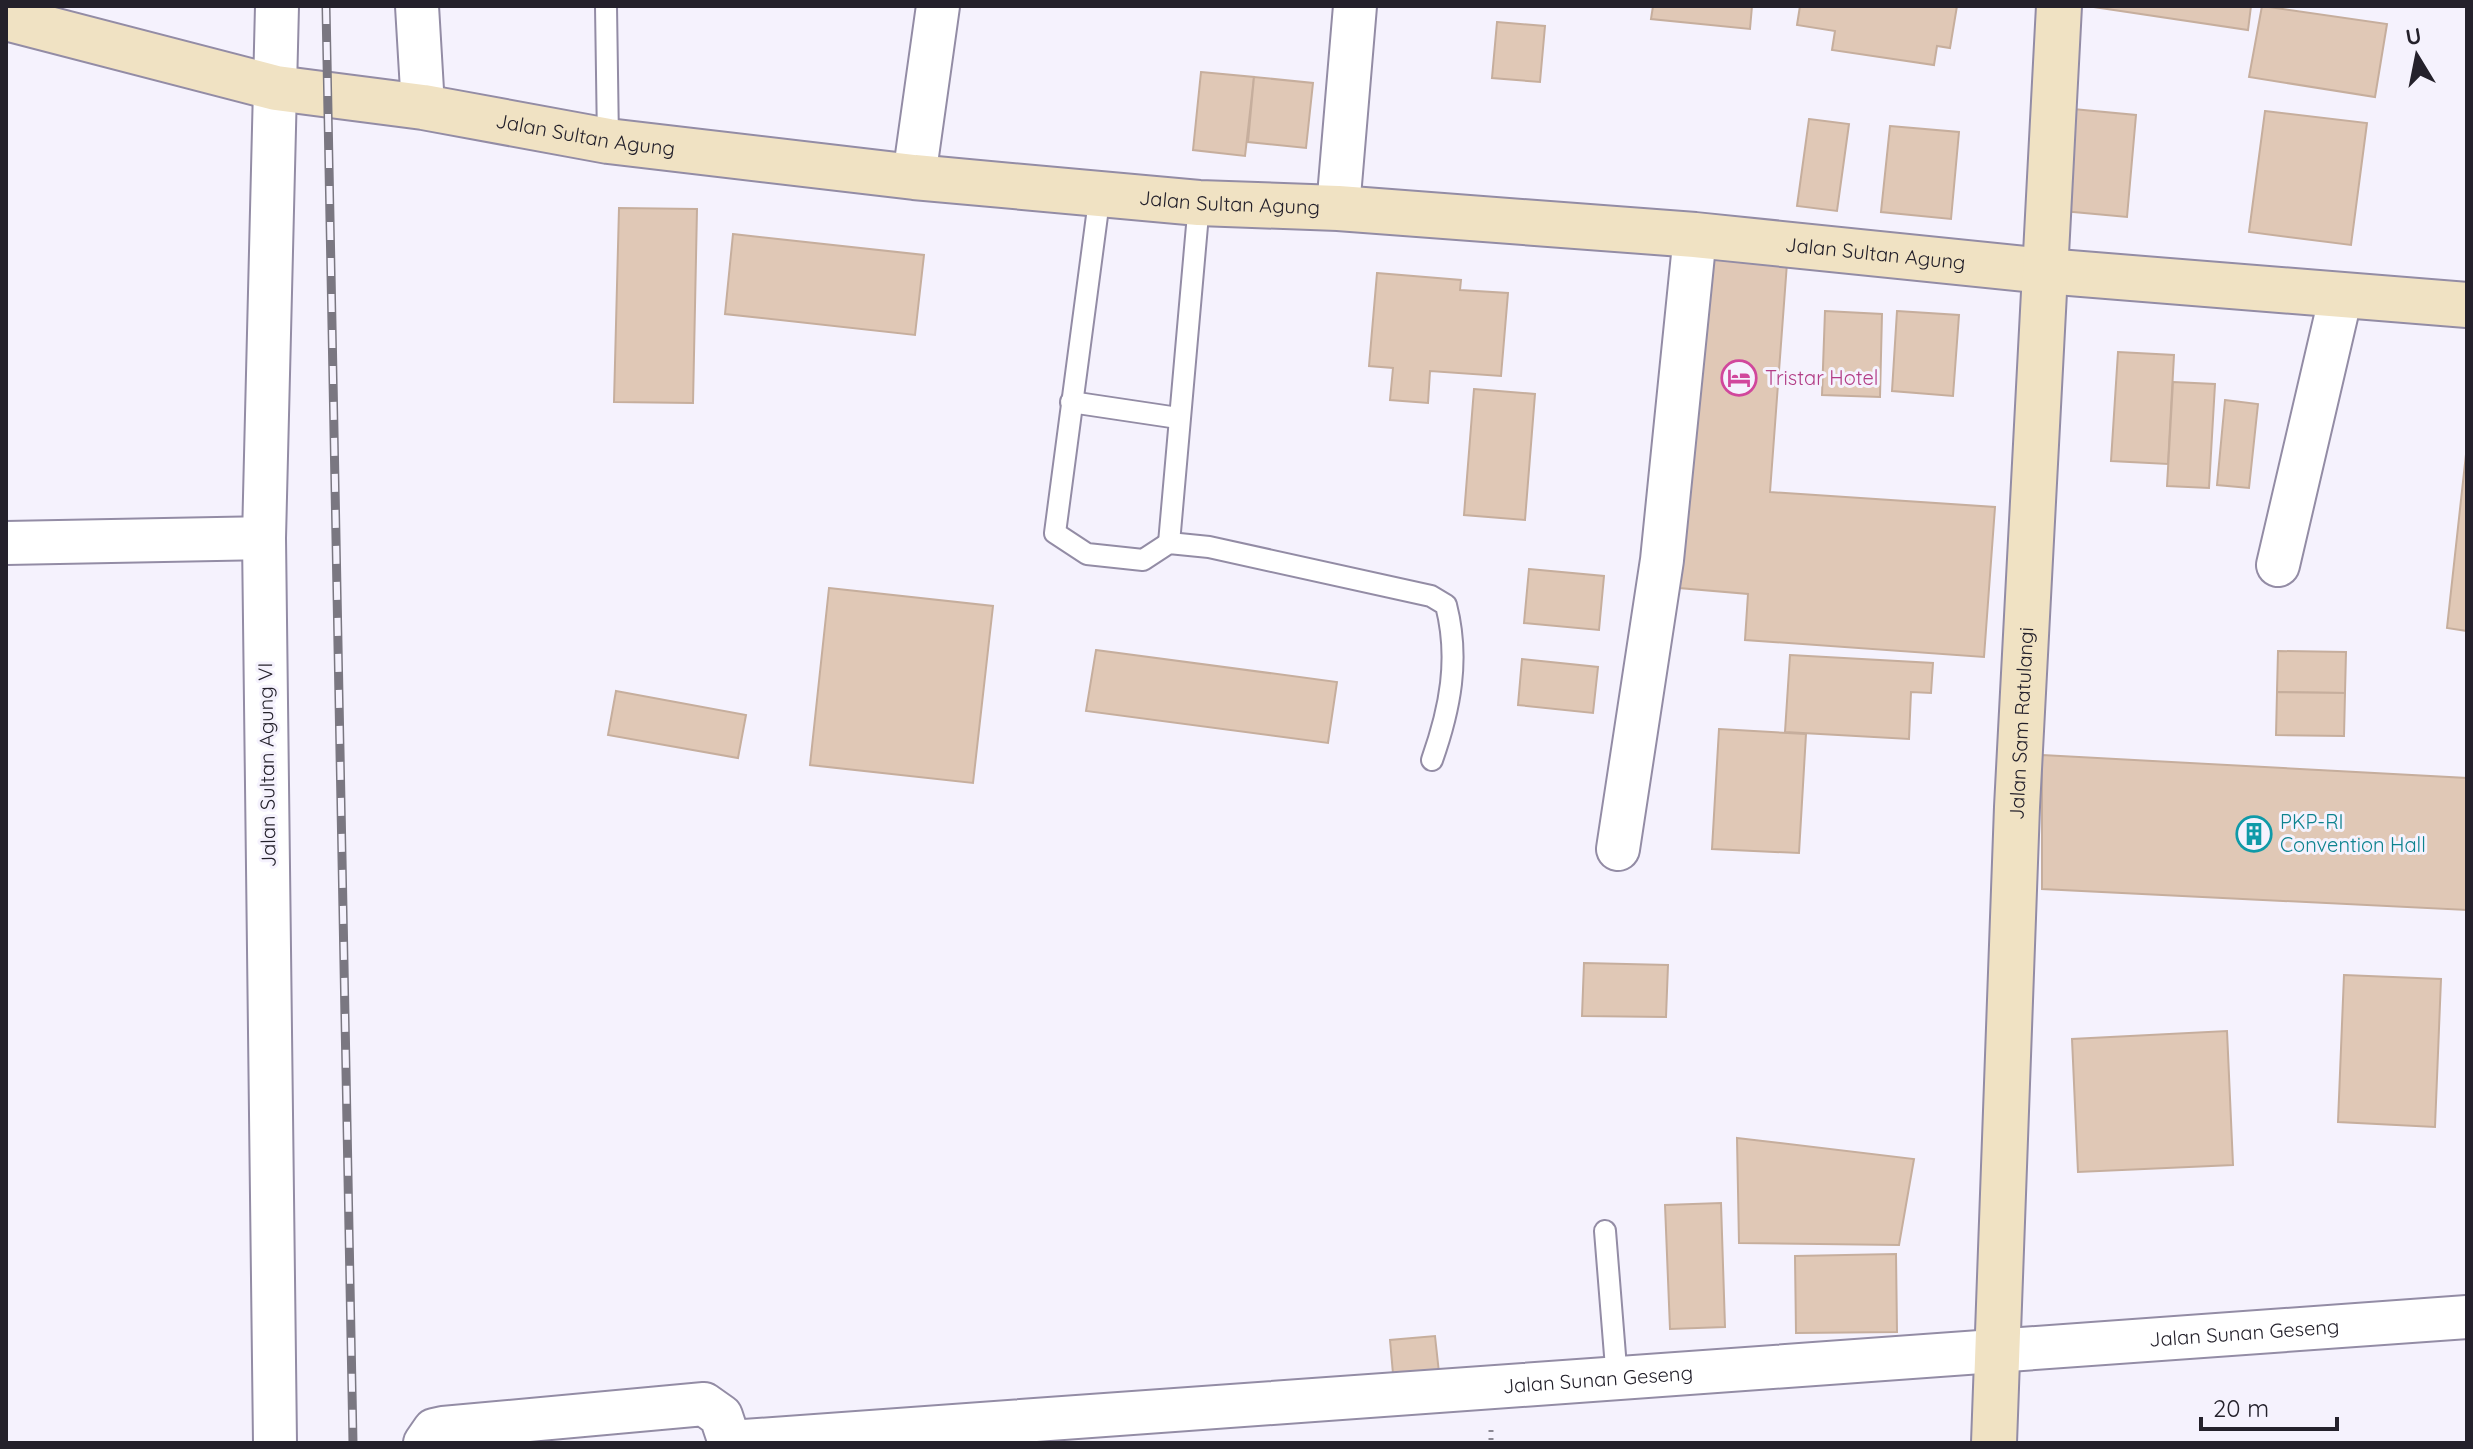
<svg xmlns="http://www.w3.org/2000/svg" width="2473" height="1449" viewBox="0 0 2473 1449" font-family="Quicksand,sans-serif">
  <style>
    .building { fill: #e0c8b6; stroke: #c6ae9d; stroke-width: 2 }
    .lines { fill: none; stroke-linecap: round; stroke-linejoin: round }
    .lane-casing { stroke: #938ca5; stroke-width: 24 }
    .street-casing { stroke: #938ca5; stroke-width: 46 }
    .secondary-casing { stroke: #938ca5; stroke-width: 48 }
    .path { stroke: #8c8994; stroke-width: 5; stroke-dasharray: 2 6; stroke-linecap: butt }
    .lane { stroke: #fff; stroke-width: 20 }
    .street { stroke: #fff; stroke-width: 42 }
    .secondary { stroke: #f0e2c3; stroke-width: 44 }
    .rail-casing { stroke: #7a7781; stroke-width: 9 }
    .rail { stroke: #f5f2fd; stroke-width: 6; stroke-dasharray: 18; stroke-linecap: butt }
    .labels { text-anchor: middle; stroke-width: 6; stroke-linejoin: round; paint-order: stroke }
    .street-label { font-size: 20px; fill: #24212b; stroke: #f5f2fd }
    .hotel-label { font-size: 20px; fill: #b23c85; stroke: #f5f2fd; text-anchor: start }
    .culture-label { font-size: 20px; fill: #0d838f; stroke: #f5f2fd; text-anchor: start }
  </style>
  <rect width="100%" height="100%" fill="#f5f2fd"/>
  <g class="building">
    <path d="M 1653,6 L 1752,6 L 1750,29 L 1651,19 Z"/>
    <path d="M 1800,6 L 1957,6 L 1950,48 L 1937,46 L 1934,65 L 1832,50 L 1835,31 L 1797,25 Z"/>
    <path d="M 2087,6 L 2251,6 L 2248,30 Z"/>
    <path d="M 2262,6 L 2387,24 L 2375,97 L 2249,77 Z"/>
    <path d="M 1497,22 L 1545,26 L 1540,82 L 1492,78 Z"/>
    <path d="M 1201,72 L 1254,77 L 1245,156 L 1193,150 Z"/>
    <path d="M 1254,77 L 1313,83 L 1306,148 L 1248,142 Z"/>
    <path d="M 2073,109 L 2136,115 L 2127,217 L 2063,211 Z"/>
    <path d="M 2265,111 L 2367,123 L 2351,245 L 2249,232 Z"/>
    <path d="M 1809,119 L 1849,124 L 1837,211 L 1797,206 Z"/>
    <path d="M 1890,126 L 1959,132 L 1951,219 L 1881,212 Z"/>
    <path d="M 619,208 L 697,209 L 693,403 L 614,402 Z"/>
    <path d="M 733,234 L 924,255 L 915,335 L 725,314 Z"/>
    <path d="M 1711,258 L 1787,263 L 1770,492 L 1995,507 L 1984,657 L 1745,640 L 1748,594 L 1679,588 Z"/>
    <path d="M 1377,273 L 1461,280 L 1460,290 L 1508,293 L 1501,376 L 1430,371 L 1428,403 L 1390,400 L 1393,368 L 1369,366 Z"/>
    <path d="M 1825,311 L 1882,314 L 1880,397 L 1822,395 Z"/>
    <path d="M 1897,311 L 1959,315 L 1953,396 L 1892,391 Z"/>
    <path d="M 2118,352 L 2174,355 L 2168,464 L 2111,461 Z"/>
    <path d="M 2173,382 L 2215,384 L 2209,488 L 2167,486 Z"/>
    <path d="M 1474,389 L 1535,394 L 1525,520 L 1464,515 Z"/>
    <path d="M 2225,400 L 2258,404 L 2249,488 L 2217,485 Z"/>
    <path d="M 2467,445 L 2467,631 L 2447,628 Z"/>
    <path d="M 1529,569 L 1604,576 L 1599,630 L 1524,623 Z"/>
    <path d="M 829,588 L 993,606 L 973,783 L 810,765 Z"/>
    <path d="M 1096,650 L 1337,682 L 1328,743 L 1086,711 Z"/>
    <path d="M 2278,651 L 2346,652 L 2345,693 L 2277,692 Z"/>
    <path d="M 1790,655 L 1933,663 L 1931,693 L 1911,692 L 1909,739 L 1785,732 Z"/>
    <path d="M 1522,659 L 1598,667 L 1593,713 L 1518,705 Z"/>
    <path d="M 616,691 L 746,715 L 738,758 L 608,735 Z"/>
    <path d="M 2277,692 L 2345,693 L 2344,736 L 2276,735 Z"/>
    <path d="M 1719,729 L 1806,734 L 1799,853 L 1712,849 Z"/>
    <path d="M 2042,755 L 2467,778 L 2467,910 L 2042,889 Z"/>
    <path d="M 1584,963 L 1668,965 L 1666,1017 L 1582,1016 Z"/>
    <path d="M 2344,975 L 2441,979 L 2435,1127 L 2338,1122 Z"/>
    <path d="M 2227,1031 L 2233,1165 L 2078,1172 L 2072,1039 Z"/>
    <path d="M 1737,1138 L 1914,1159 L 1899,1245 L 1739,1243 Z"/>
    <path d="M 1721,1203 L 1725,1327 L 1670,1329 L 1665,1205 Z"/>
    <path d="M 1896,1254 L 1897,1332 L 1796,1333 L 1795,1256 Z"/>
    <path d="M 1435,1336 L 1440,1382 L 1394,1385 L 1390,1340 Z"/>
  </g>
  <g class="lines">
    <defs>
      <g id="lane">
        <path d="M 606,6 L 608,141"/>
        <path d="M 1100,193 L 1055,533 L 1087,554 L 1143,560 L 1169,543 L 1209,547 L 1431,596 L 1446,605 C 1460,659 1450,709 1432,760"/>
        <path d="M 1071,402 L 1178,418"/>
        <path d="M 1169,543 L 1199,203"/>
        <path d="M 1605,1231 L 1617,1380"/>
      </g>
      <g id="street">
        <path d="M 417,6 L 423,107"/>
        <path d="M 914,177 L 938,6"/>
        <path d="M 1338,208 L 1355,6"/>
        <path d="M 6,543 L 264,538"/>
        <path d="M 2278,565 L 2341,295"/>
        <path d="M 1618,849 L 1662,560 L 1695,235"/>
        <path id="s1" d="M 730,1442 L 2467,1317"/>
        <path d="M 275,1443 L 264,538 L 277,6"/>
        <path d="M 425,1443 L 434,1430 L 443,1428 L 704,1404 L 721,1416 L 730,1443"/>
      </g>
      <g id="secondary">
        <path id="s2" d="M 6,18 L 276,88 L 423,107 L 608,141 L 914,177 L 1199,203 L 1338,208 L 1695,235 L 2045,271 L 2467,305"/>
        <path id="s3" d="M 1994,1443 L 2017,807 L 2059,6"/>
      </g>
    </defs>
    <use href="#lane" class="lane-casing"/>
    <use href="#street" class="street-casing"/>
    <use href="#secondary" class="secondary-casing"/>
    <path class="path" d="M 1491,1430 L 1491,1443"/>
    <use href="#lane" class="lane"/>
    <use href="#street" class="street"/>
    <use href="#secondary" class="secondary"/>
    <defs>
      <path id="rail" d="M 326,6 L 353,1443"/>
    </defs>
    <use href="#rail" class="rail-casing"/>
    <use href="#rail" class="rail"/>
  </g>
  <defs>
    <symbol id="hotel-ring" viewBox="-11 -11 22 22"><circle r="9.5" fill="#f5f2fd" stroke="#d1479c" stroke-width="1.5"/><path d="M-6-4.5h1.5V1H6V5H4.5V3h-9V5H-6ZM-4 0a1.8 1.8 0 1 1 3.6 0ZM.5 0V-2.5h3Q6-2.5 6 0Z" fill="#d1479c"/></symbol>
    <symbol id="building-ring" viewBox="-11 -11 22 22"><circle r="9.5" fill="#f5f2fd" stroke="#0f9aa8" stroke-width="1.5"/><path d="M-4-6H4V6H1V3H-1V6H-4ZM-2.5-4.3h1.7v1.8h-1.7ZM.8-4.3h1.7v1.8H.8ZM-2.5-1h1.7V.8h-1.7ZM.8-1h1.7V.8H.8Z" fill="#0f9aa8"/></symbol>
  </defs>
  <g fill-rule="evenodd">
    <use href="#hotel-ring" x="1719" y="358" width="40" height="40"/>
    <use href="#building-ring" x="2234" y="814" width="40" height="40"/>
  </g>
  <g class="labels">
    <g class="street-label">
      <text dy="7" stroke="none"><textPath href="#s2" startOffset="592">Jalan Sultan Agung</textPath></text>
      <text dy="7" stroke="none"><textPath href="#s2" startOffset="1240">Jalan Sultan Agung</textPath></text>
      <text dy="7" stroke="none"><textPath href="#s2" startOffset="1888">Jalan Sultan Agung</textPath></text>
      <text dy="7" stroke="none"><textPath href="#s3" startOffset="720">Jalan Sam Ratulangi</textPath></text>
      <text transform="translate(267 765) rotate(-91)" y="7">Jalan Sultan Agung VI</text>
      <text dy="7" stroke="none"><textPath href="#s1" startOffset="1518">Jalan Sunan Geseng</textPath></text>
      <text dy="7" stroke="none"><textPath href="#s1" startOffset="870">Jalan Sunan Geseng</textPath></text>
    </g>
    <g class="hotel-label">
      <text x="1765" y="385">Tristar Hotel</text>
    </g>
    <g class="culture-label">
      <text x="2280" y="829">PKP-RI<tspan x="2280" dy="23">Convention Hall</tspan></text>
    </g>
  </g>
  <rect width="2473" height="1449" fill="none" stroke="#24212b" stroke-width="16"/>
  <g transform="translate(2417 56) rotate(350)" stroke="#f5f2fd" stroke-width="6" paint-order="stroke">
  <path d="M0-6L14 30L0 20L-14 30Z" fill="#24212b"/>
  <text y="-12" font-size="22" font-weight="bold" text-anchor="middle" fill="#24212b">U</text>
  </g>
  <path d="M2201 1417v12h136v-12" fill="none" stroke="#24212b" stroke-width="4"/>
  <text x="2213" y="1417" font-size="24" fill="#24212b" stroke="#f5f2fd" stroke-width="6" paint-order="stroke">20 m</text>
</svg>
